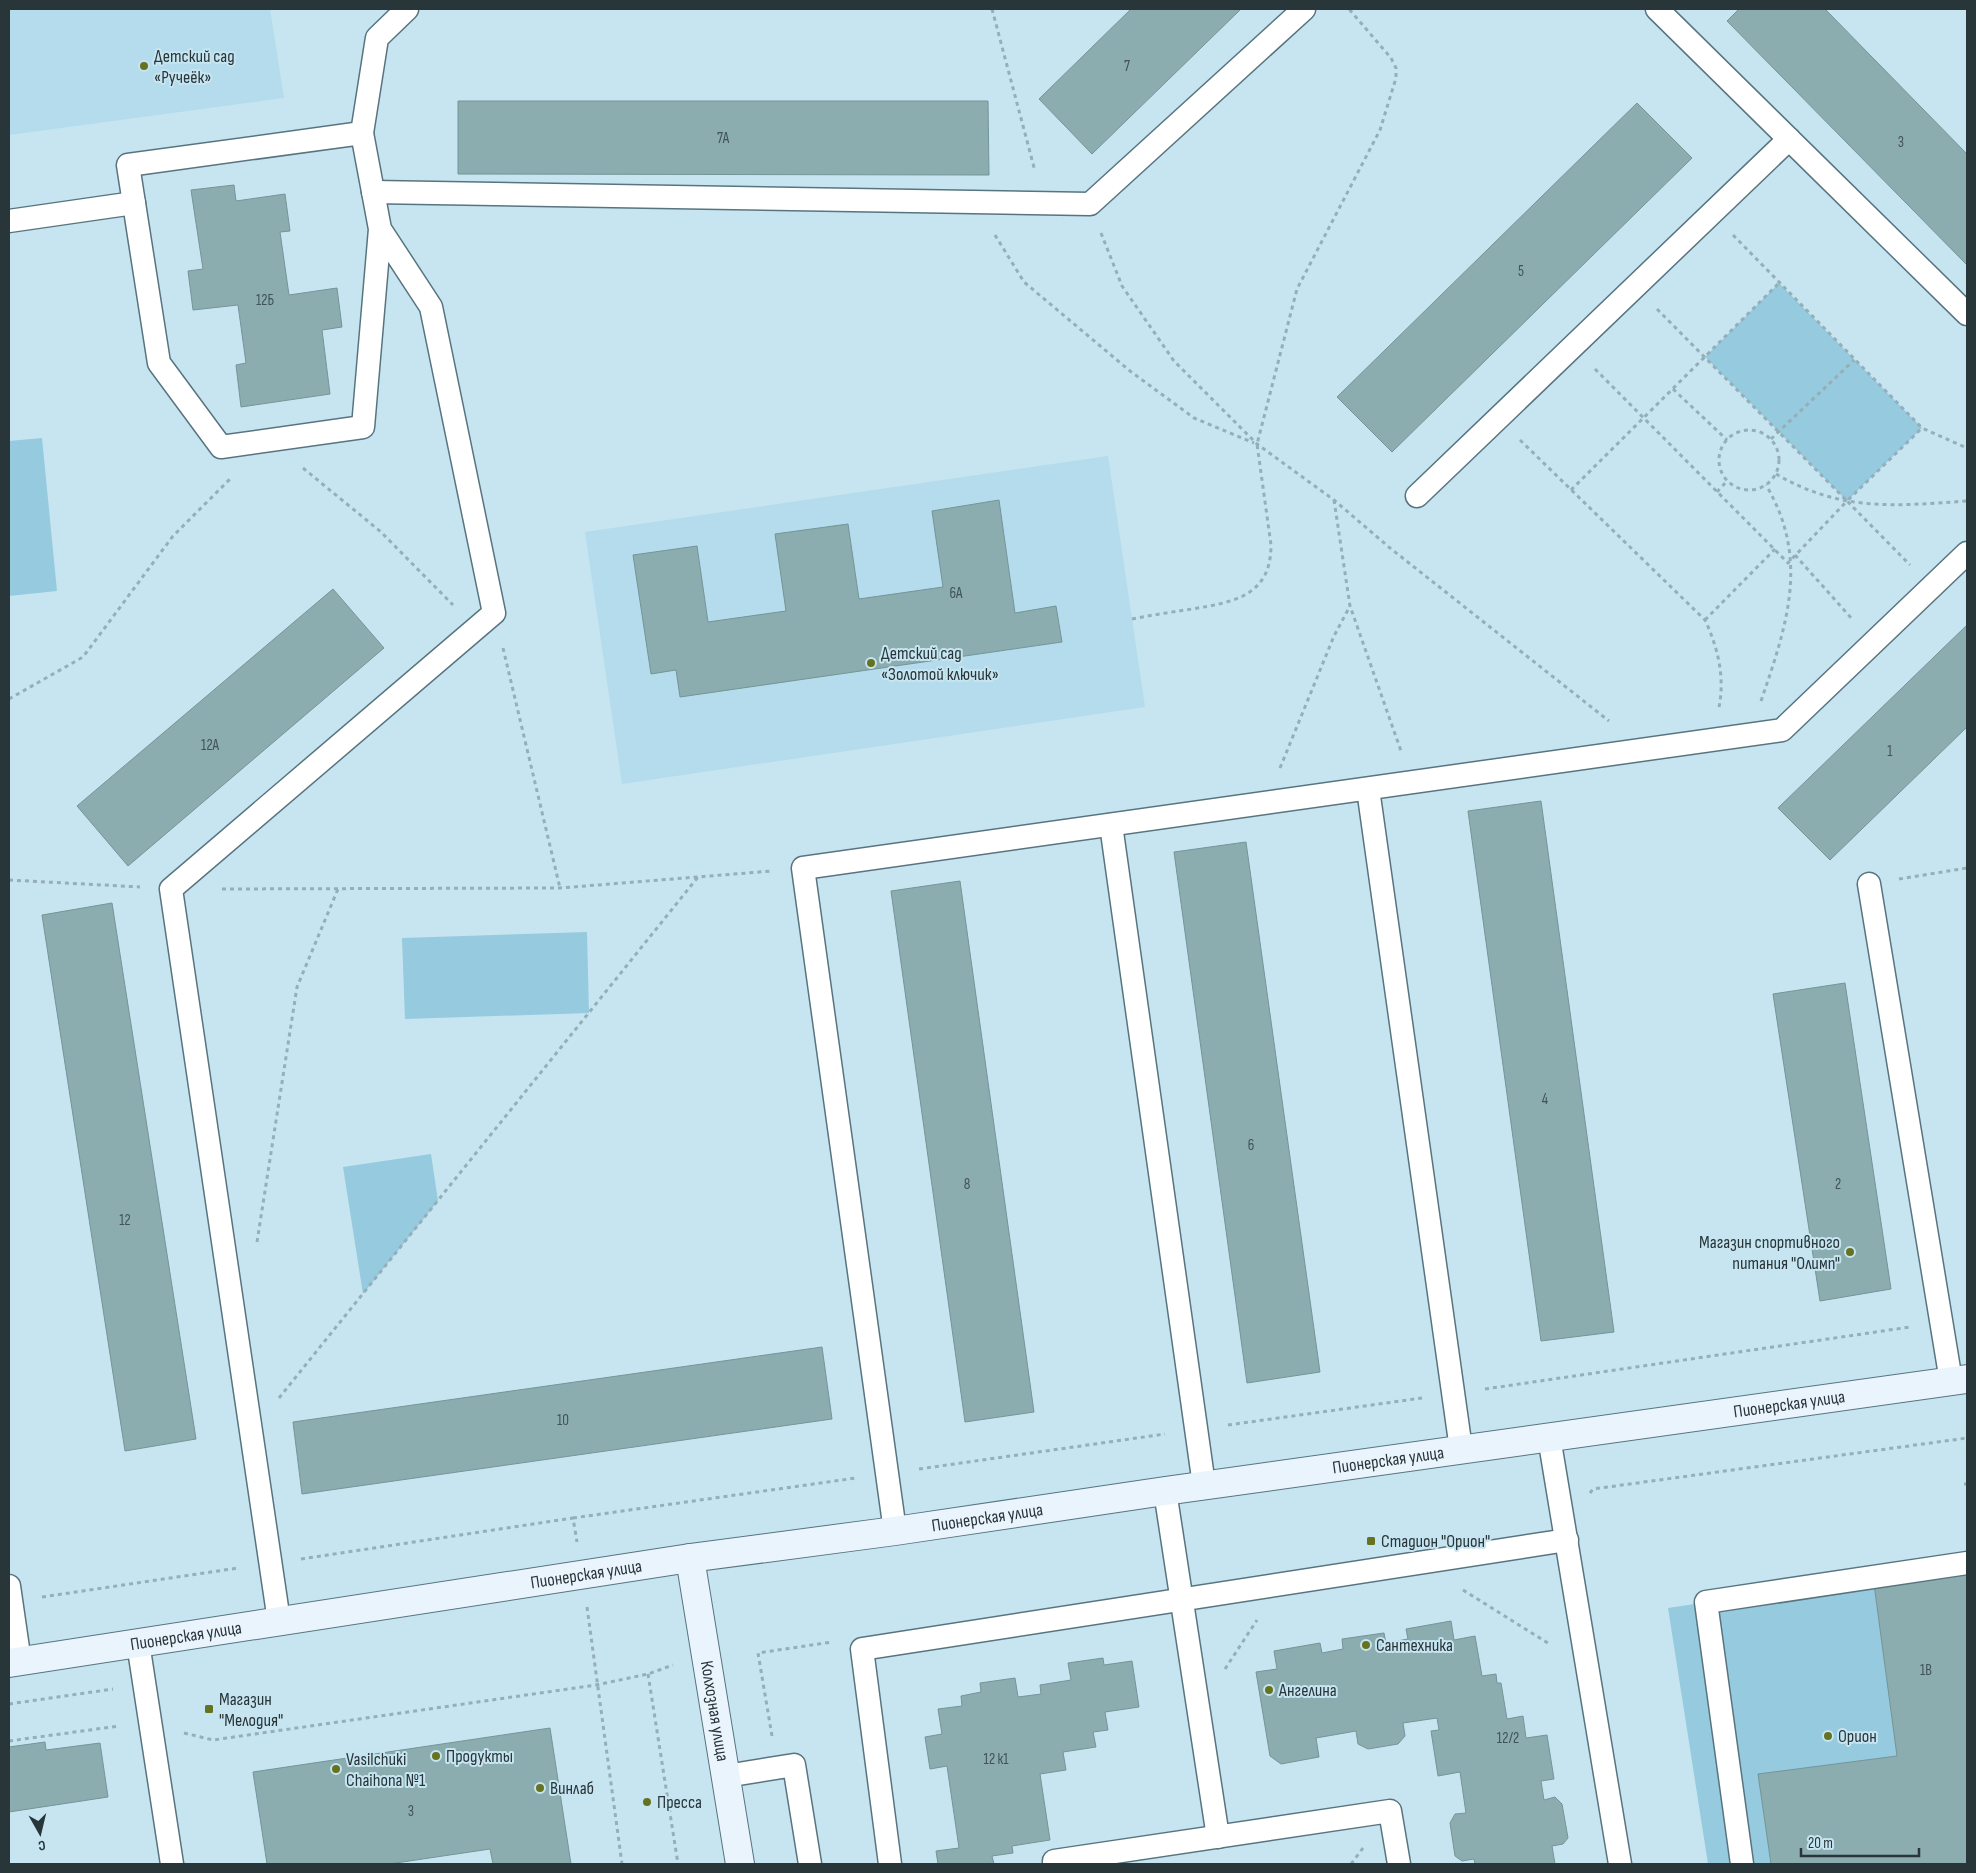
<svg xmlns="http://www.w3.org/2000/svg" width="1976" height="1873" viewBox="0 0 1976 1873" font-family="'Sofia Sans Condensed',sans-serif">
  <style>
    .built { fill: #b4dcec }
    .green { fill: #96cade }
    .building { fill: #8badb0; stroke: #749598 }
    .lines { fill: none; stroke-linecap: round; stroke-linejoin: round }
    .lane-casing { stroke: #58747f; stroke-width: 25 }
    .secondary-casing { stroke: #58747f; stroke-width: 30 }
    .path { stroke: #95aeb8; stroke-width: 3; stroke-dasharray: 4 4; stroke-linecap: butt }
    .lane { stroke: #fff; stroke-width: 22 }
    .secondary { stroke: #eaf4fd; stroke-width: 28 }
    .poi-dot { fill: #657320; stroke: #c6e5f1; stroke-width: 2 }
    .labels { text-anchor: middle; stroke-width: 4; stroke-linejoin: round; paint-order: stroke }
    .number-label { font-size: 15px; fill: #415357 }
    .poi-label { font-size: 18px; fill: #283539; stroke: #c6e5f1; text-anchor: start }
    .street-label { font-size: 18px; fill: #283539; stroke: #c6e5f1 }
  </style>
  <rect width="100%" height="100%" fill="#c6e5f1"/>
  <g class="built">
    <path d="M 9,9 L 270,9 L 284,98 L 9,135 Z"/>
    <path d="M 1108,456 L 1145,707 L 622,784 L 585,532 Z"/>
  </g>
  <g class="green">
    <path d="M 1779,283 L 1922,428 L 1847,501 L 1705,357 Z"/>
    <path d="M 42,438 L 57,591 L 9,596 L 9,441 Z"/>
    <path d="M 587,932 L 589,1013 L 405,1019 L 402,938 Z"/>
    <path d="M 431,1154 L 438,1201 L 363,1294 L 343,1167 Z"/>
    <path d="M 1967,1563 L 1967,1864 L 1708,1864 L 1668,1608 Z"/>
  </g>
  <g class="building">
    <path d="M 1131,9 L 1241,9 L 1092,154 L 1039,99 Z"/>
    <path d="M 1739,9 L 1825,9 L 1967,154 L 1967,265 L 1727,21 Z"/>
    <path d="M 458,101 L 988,101 L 989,175 L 458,174 Z"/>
    <path d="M 1637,103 L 1692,158 L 1392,452 L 1337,397 Z"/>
    <path d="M 234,185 L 236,201 L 285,194 L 290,231 L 280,232 L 289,295 L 337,288 L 342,327 L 322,330 L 330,394 L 241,407 L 236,365 L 246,363 L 238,305 L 193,310 L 188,271 L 203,269 L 191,190 Z"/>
    <path d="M 999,500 L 1015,613 L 1056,606 L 1062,642 L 680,697 L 676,670 L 651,674 L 633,555 L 697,546 L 708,622 L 786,611 L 775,534 L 848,524 L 859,599 L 943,587 L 932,511 Z"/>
    <path d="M 333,589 L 384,648 L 128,866 L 77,806 Z"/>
    <path d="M 1967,625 L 1967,727 L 1830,860 L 1778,808 Z"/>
    <path d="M 1541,801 L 1614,1332 L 1541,1341 L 1468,811 Z"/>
    <path d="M 1246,842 L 1320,1372 L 1247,1383 L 1174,852 Z"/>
    <path d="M 960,881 L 1034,1412 L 965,1422 L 891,891 Z"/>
    <path d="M 112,903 L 196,1439 L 125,1451 L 42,915 Z"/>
    <path d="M 1845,983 L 1891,1289 L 1820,1301 L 1773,994 Z"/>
    <path d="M 822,1347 L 832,1419 L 302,1494 L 293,1422 Z"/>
    <path d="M 1967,1571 L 1967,1864 L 1771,1864 L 1758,1774 L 1897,1756 L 1874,1584 Z"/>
    <path d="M 1451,1621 L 1454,1640 L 1475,1636 L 1482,1676 L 1496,1674 L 1497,1683 L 1501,1683 L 1507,1719 L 1523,1716 L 1526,1738 L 1547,1735 L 1554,1779 L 1541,1781 L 1544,1800 L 1555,1797 L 1562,1804 L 1568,1838 L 1563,1844 L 1552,1846 L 1555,1864 L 1475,1864 L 1474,1859 L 1462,1861 L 1455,1856 L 1450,1823 L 1455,1814 L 1466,1813 L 1460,1772 L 1438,1776 L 1431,1731 L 1439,1730 L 1437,1718 L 1403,1723 L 1405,1736 L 1398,1744 L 1368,1749 L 1358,1744 L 1356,1731 L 1316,1738 L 1319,1757 L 1281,1764 L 1270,1756 L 1256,1672 L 1277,1669 L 1274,1651 L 1320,1643 L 1322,1653 L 1343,1649 L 1342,1639 L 1384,1633 L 1386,1643 L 1408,1639 L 1406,1629 Z"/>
    <path d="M 1103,1658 L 1104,1665 L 1132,1661 L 1139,1707 L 1105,1712 L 1108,1730 L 1093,1732 L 1096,1747 L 1063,1752 L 1066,1770 L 1040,1774 L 1050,1840 L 1012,1846 L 1013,1853 L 992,1856 L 994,1864 L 938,1864 L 936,1851 L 959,1848 L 947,1766 L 930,1769 L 925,1737 L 942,1734 L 938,1709 L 962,1706 L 961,1696 L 981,1692 L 980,1683 L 1015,1678 L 1018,1697 L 1041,1694 L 1040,1685 L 1071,1680 L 1068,1663 Z"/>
    <path d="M 550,1728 L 571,1864 L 493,1864 L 490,1849 L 389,1864 L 267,1864 L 253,1772 Z"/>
    <path d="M 45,1742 L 46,1750 L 100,1743 L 108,1797 L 9,1812 L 9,1747 Z"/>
  </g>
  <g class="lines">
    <defs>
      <g id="lane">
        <path d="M 362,133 L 377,38 L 407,9"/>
        <path d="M 1789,139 L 1967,314"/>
        <path d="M 373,192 L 1090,204 L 1304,9"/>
        <path d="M 9,221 L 134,203"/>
        <path d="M 1417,496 L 1789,139 L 1657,9"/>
        <path d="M 1368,789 L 1461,1449"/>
        <path d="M 1111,825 L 1204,1485"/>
        <path d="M 1869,884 L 1951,1381"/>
        <path d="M 1549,1437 L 1620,1864"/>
        <path d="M 1165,1491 L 1218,1837"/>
        <path d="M 895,1531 L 803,868 L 1782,730 L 1967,553"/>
        <path d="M 9,1586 L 20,1662"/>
        <path d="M 279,1621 L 171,889 L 494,613 L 431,307 L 380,229 L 362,133 L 128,165 L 159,363 L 221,447 L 363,427 L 380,229"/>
        <path d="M 138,1643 L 172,1864"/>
        <path d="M 726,1776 L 794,1765 L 810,1864"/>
        <path d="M 890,1864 L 862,1649 L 1567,1540"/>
        <path d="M 1054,1864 L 1054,1861 L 1390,1811 L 1399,1864"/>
        <path d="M 1742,1864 L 1706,1602 L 1967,1563"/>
      </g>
      <g id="secondary">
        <path id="s1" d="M 690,1558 L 740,1864"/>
        <path id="s2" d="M 9,1663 L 690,1558 L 895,1531 L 1165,1491 L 1967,1379"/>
      </g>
    </defs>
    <use href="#lane" class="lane-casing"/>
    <use href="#secondary" class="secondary-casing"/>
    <g class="path">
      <path d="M 992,9 L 1035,171"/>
      <path d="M 1101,233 L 1122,286 L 1174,361 L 1257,444 L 1334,500 L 1390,548 L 1609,721"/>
      <path d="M 995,235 L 1024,282 L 1130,371 L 1194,418 L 1254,443"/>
      <path d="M 1733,235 L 1922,428 L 1967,448"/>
      <path d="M 1657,309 L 1847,501 L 1922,428"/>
      <path d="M 1595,369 L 1788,563 L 1847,501 L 1910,565"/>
      <path d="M 1673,389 L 1727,440"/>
      <circle cx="1749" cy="460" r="30"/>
      <path d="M 1771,439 L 1854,360"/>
      <path d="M 1520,440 L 1705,620 C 1718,648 1725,677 1719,707"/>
      <path d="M 303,468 L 381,532 L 453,605"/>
      <path d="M 1776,474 C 1841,512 1895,506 1967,501"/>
      <path d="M 1571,490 L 1779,283"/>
      <path d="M 1717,492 L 1727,481"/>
      <path d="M 1334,500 L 1350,606 L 1401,751"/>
      <path d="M 1795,555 L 1853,620"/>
      <path d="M 1132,619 C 1152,615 1172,612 1192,609 C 1234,602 1271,596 1271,545 L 1257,444 L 1297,289 L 1380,130 L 1396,78 L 1396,68 L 1391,58 L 1349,9"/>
      <path d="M 1705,620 L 1775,549"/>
      <path d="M 503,648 L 560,888"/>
      <path d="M 9,699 L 83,657 L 173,536 L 230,479"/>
      <path d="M 1761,701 C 1787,625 1810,559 1766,485"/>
      <path d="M 1280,768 L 1334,636 L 1350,606"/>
      <path d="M 1899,879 L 1967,868"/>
      <path d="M 9,880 L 140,887"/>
      <path d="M 222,889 L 560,888 L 772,871"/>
      <path d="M 257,1242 L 297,987 L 338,889"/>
      <path d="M 1485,1389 L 1910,1327"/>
      <path d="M 279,1398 L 698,877"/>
      <path d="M 1228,1425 L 1422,1398"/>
      <path d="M 919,1469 L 1165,1434"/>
      <path d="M 1964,1484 L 1967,1484"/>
      <path d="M 1590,1493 L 1593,1489 L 1967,1438"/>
      <path d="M 573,1518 L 856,1478"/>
      <path d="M 301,1559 L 573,1518 L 577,1542"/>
      <path d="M 1463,1590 L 1551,1645"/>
      <path d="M 42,1597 L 238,1568"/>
      <path d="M 587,1607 L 622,1864"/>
      <path d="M 1225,1669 L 1257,1620"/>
      <path d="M 648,1674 L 678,1864"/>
      <path d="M 9,1704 L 113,1689"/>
      <path d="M 184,1733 L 213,1740 L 596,1685 L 648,1674 L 673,1665"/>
      <path d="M 772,1736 L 758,1653 L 832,1642"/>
      <path d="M 9,1741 L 119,1726"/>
      <path d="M 1351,1864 L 1363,1848"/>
    </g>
    <use href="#lane" class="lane"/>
    <use href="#secondary" class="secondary"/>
  </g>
  <g class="poi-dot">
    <circle cx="144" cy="66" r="5"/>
    <circle cx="871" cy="663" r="5"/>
    <circle cx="1850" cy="1252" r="5"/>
    <rect x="1366" y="1536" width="10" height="10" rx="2.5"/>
    <circle cx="1366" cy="1645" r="5"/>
    <circle cx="1269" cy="1690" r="5"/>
    <rect x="204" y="1704" width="10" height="10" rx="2.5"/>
    <circle cx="1828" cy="1736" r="5"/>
    <circle cx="436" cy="1756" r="5"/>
    <circle cx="336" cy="1769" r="5"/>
    <circle cx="540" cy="1788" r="5"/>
    <circle cx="647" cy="1802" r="5"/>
  </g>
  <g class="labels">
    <g class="number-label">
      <text x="1127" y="71">7</text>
      <text x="723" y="143">7А</text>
      <text x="1901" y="147">3</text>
      <text x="1521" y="276">5</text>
      <text x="265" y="305">12Б</text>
      <text x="956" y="598">6А</text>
      <text x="210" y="750">12А</text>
      <text x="1890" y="756">1</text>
      <text x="1545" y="1104">4</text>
      <text x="1251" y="1150">6</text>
      <text x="967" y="1189">8</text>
      <text x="1838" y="1189">2</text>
      <text x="125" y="1225">12</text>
      <text x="563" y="1425">10</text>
      <text x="1926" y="1675">1В</text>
      <text x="1508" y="1743">12/2</text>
      <text x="996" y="1764">12 к1</text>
      <text x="411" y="1816">3</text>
    </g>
    <g class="poi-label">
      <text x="154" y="62">Детский сад<tspan x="154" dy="21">«Ручеёк»</tspan></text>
      <text x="881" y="659">Детский сад<tspan x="881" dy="21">«Золотой ключик»</tspan></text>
      <text x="1840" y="1248" text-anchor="end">Магазин спортивного<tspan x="1840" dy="21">питания "Олимп"</tspan></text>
      <text x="1381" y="1547">Стадион "Орион"</text>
      <text x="1376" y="1651">Сантехника</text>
      <text x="1279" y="1696">Ангелина</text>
      <text x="219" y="1705">Магазин<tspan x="219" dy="21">"Мелодия"</tspan></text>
      <text x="1838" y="1742">Орион</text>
      <text x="446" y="1762">Продукты</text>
      <text x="346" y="1765">Vasilchuki<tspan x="346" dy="21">Chaihona №1</tspan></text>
      <text x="550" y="1794">Винлаб</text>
      <text x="657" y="1808">Пресса</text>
    </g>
    <g class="street-label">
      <text dy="6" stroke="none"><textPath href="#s2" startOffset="1799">Пионерская улица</textPath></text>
      <text dy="6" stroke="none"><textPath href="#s2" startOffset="1394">Пионерская улица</textPath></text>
      <text dy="6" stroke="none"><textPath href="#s2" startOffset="989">Пионерская улица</textPath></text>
      <text dy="6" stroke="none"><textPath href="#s2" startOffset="584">Пионерская улица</textPath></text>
      <text dy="6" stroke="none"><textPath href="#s2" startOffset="179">Пионерская улица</textPath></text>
      <text dy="6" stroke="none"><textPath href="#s1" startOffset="155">Колхозная улица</textPath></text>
    </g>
  </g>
  <rect width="1976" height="1873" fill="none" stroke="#283539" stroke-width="20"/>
  <g transform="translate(40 1833) rotate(172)" stroke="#c6e5f1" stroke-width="4" paint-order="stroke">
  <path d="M0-4L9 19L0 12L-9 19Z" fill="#283539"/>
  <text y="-8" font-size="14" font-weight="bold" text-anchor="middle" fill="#283539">С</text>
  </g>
  <path d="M1801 1848v8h118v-8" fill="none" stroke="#283539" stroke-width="2.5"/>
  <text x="1808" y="1848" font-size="15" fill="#283539" stroke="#c6e5f1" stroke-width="4" paint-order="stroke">20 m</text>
</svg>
